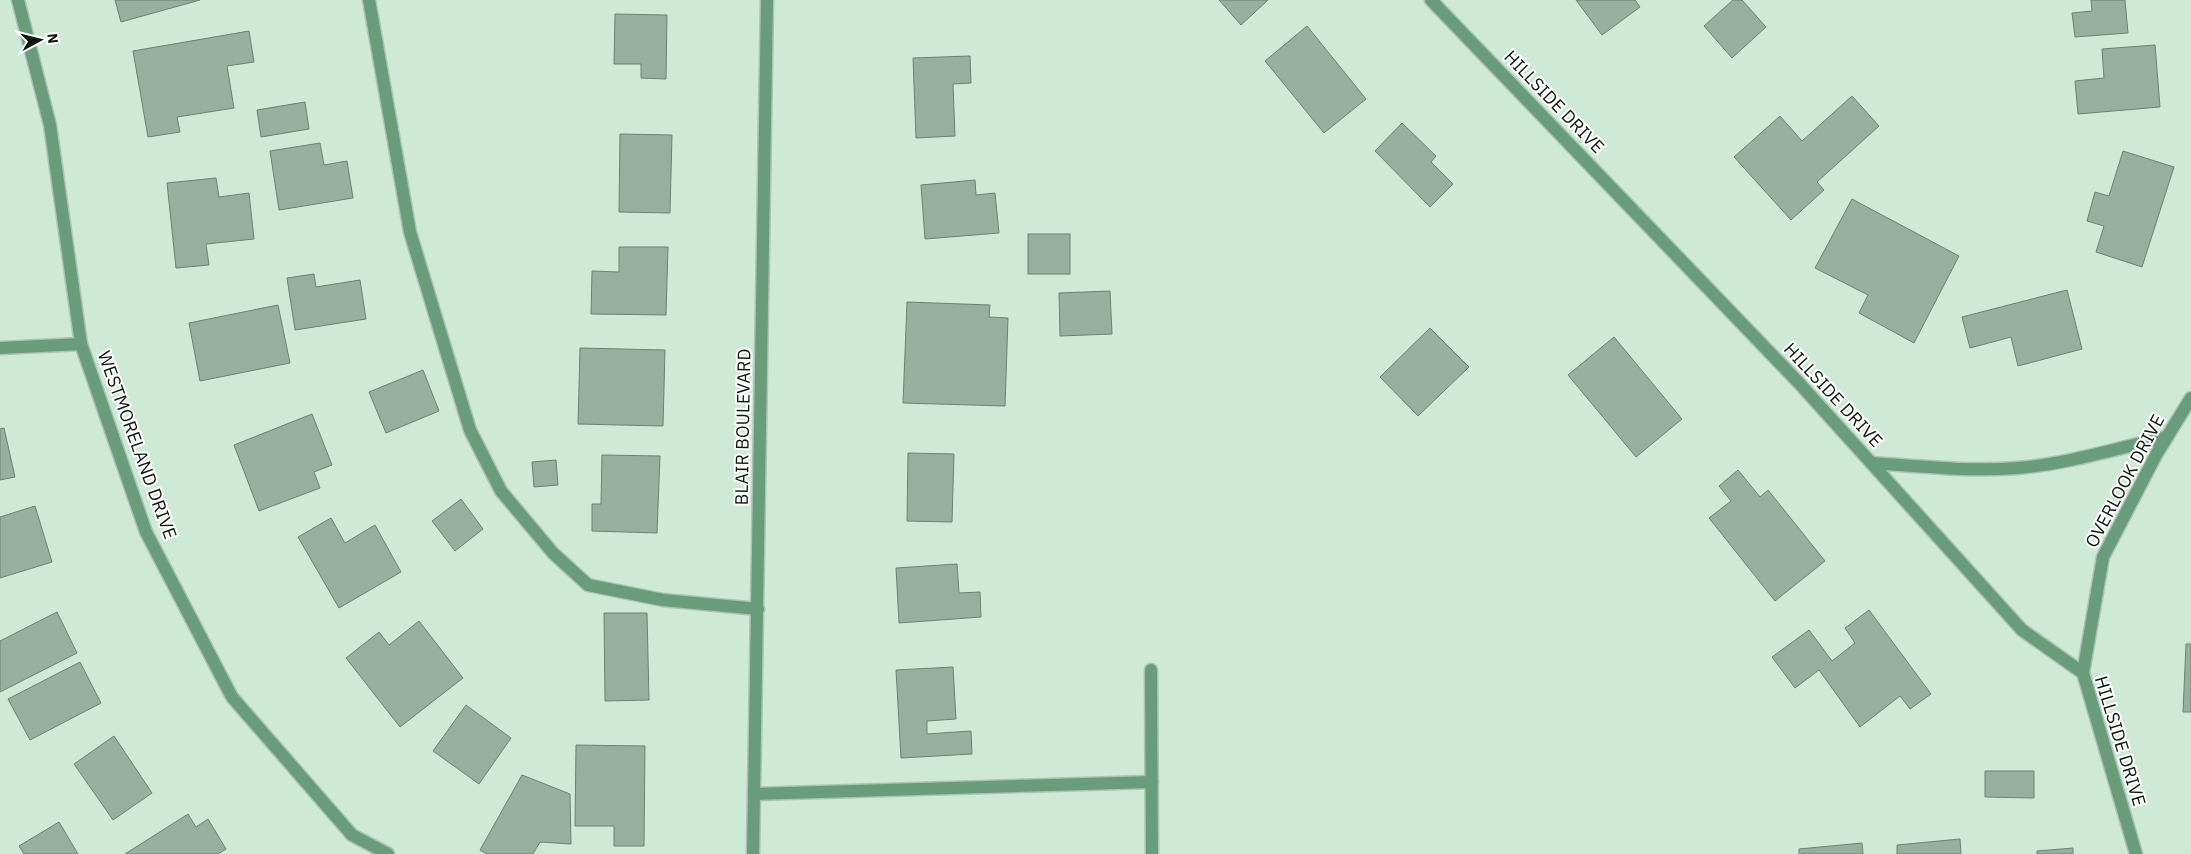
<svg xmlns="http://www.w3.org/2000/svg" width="2191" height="854" viewBox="0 0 2191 854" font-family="'IBM Plex Sans',sans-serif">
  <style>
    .building { fill: #96af9e; stroke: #6a8272 }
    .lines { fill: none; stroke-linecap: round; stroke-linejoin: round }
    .lane-casing { stroke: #acc3b3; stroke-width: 15 }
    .street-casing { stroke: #acc3b3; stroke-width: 15 }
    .lane { stroke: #699c7b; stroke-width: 12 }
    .street { stroke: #699c7b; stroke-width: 12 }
    .labels { text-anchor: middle; stroke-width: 4; stroke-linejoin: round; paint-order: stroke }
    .street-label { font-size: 18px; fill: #0d1710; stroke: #fff }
  </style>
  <rect width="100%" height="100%" fill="#cfe9d7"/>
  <g class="building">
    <path d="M 115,0 L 200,0 L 121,22 Z"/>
    <path d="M 1219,0 L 1268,0 L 1241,25 Z"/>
    <path d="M 1576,0 L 1635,0 L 1640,7 L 1602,35 Z"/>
    <path d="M 1733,0 L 1742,0 L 1766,27 L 1732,58 L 1704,26 Z"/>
    <path d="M 2091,0 L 2125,0 L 2128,33 L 2075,37 L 2072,13 L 2092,11 Z"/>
    <path d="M 615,14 L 667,15 L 666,79 L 641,78 L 641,64 L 614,64 Z"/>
    <path d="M 1307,26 L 1366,99 L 1324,133 L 1265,61 Z"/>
    <path d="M 249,31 L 254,62 L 227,66 L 234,108 L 177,117 L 180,132 L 148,137 L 133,51 Z"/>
    <path d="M 2155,45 L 2160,107 L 2078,114 L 2075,81 L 2104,78 L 2102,49 Z"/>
    <path d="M 970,56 L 971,83 L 953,84 L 955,136 L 916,138 L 913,58 Z"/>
    <path d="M 1852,96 L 1879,126 L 1817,182 L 1824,190 L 1791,220 L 1734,157 L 1780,116 L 1802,141 Z"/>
    <path d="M 305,102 L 309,129 L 261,137 L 257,110 Z"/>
    <path d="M 1402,123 L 1436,156 L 1431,162 L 1453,184 L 1430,207 L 1375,151 Z"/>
    <path d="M 620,134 L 672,135 L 670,213 L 619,212 Z"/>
    <path d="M 320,143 L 324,165 L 347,161 L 353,198 L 279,210 L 270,151 Z"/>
    <path d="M 2123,151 L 2174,167 L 2142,267 L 2096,252 L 2104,226 L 2087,221 L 2095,192 L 2109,196 Z"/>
    <path d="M 216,178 L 219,197 L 249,193 L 254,239 L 206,244 L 209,265 L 176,268 L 167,183 Z"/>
    <path d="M 975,180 L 976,195 L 995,193 L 999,233 L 925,239 L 921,185 Z"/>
    <path d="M 1852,199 L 1959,256 L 1914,343 L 1859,313 L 1868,295 L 1815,268 Z"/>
    <rect x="1028" y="234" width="42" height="40"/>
    <path d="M 619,247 L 668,247 L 666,315 L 591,314 L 592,271 L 619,272 Z"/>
    <path d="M 314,274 L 316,287 L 360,280 L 366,319 L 295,330 L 287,278 Z"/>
    <path d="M 2067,290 L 2082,349 L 2018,366 L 2011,337 L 1970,348 L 1962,317 Z"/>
    <path d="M 1110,291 L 1112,334 L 1060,336 L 1059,293 Z"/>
    <path d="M 907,302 L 990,305 L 989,317 L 1008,318 L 1005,406 L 903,403 Z"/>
    <path d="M 278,305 L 290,363 L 200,381 L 189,323 Z"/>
    <path d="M 1430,328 L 1469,367 L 1418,416 L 1380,377 Z"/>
    <path d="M 1614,337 L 1682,419 L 1636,457 L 1568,375 Z"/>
    <path d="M 580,348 L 665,350 L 663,426 L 578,424 Z"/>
    <path d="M 423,370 L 439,411 L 386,433 L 369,392 Z"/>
    <path d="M 312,414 L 332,465 L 314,472 L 320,488 L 259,511 L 234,445 Z"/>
    <path d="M 4,428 L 15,477 L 0,480 L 0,429 Z"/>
    <path d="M 908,453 L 954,454 L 952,522 L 907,521 Z"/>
    <path d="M 602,455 L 660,456 L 657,533 L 592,531 L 592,504 L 601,504 Z"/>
    <path d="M 556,460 L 558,485 L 534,487 L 532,462 Z"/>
    <path d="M 1738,470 L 1760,497 L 1768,490 L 1825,561 L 1775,601 L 1709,518 L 1731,501 L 1719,486 Z"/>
    <path d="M 461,499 L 483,529 L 455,551 L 432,521 Z"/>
    <path d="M 35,506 L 52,562 L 0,578 L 0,517 Z"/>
    <path d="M 331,518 L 345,543 L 375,525 L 401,572 L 339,608 L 298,537 Z"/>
    <path d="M 957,564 L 959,593 L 980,592 L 981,617 L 899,623 L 896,568 Z"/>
    <path d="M 1869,610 L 1931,694 L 1910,709 L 1900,696 L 1860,727 L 1819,670 L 1795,688 L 1772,657 L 1809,630 L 1832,661 L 1855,643 L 1845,628 Z"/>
    <path d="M 57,612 L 77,653 L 0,692 L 0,641 Z"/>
    <path d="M 604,613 L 647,613 L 649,700 L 605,701 Z"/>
    <path d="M 419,621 L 463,678 L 400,727 L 346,658 L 379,632 L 389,645 Z"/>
    <path d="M 2186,644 L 2191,644 L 2191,712 L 2183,712 Z"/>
    <path d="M 80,662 L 101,703 L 30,740 L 8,699 Z"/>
    <path d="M 953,667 L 956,719 L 927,721 L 927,734 L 971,731 L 972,754 L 901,758 L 896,670 Z"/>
    <path d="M 466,705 L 511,738 L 479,784 L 433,751 Z"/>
    <path d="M 114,736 L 152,793 L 113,820 L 74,764 Z"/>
    <path d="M 576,745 L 645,746 L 644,846 L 614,846 L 614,826 L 575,826 Z"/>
    <path d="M 1985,771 L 2034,771 L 2034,798 L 1985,797 Z"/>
    <path d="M 522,775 L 570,794 L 571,844 L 540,842 L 533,854 L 487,854 L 480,850 Z"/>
    <path d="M 188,814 L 196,827 L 208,819 L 226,849 L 218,854 L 125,854 Z"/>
    <path d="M 59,822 L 78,854 L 24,854 L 19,846 Z"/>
    <path d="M 1960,839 L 1961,854 L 1897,854 L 1897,845 Z"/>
    <path d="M 1862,843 L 1863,854 L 1799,854 L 1799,849 Z"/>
    <path d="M 2073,848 L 2073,854 L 2037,854 L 2037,851 Z"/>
  </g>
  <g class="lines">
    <defs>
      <g id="lane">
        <path d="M 369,0 L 410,232 L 470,430 L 501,491 L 553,553 L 588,585 L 663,600 L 758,609"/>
        <path d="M 1151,670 L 1152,854"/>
        <path d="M 754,794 L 1152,782"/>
      </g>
      <g id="street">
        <path d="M 18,0 L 50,125 L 81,344 L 146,532 L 232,697 L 352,835 L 388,854"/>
        <path d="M 1431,0 L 1799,383 L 2022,630 L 2083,673 L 2136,854"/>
        <path d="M 0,348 L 81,344"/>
        <path d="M 1872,463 C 1919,466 1969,472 2017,468 C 2067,464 2118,448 2167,437"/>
        <path d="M 2083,673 L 2103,557 L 2156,455 L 2191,398"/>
        <path d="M 753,854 L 767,0"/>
      </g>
    </defs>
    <use href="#lane" class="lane-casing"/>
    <use href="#street" class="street-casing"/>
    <use href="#lane" class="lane"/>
    <use href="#street" class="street"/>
  </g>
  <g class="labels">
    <g class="street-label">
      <text transform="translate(1554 102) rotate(46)" y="6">HILLSIDE DRIVE</text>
      <text transform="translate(1833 395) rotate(47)" y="6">HILLSIDE DRIVE</text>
      <text transform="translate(743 427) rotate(-89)" y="6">BLAIR BOULEVARD</text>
      <text transform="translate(137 445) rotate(70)" y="6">WESTMORELAND DRIVE</text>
      <text transform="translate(2125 481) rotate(-62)" y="6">OVERLOOK DRIVE</text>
      <text transform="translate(2120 741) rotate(73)" y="6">HILLSIDE DRIVE</text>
    </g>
  </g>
  <g transform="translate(40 40) rotate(83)" stroke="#ffffff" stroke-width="4" paint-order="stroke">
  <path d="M0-4L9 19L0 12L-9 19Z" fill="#0d1710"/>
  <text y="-8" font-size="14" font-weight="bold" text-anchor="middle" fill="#0d1710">N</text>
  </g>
</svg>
